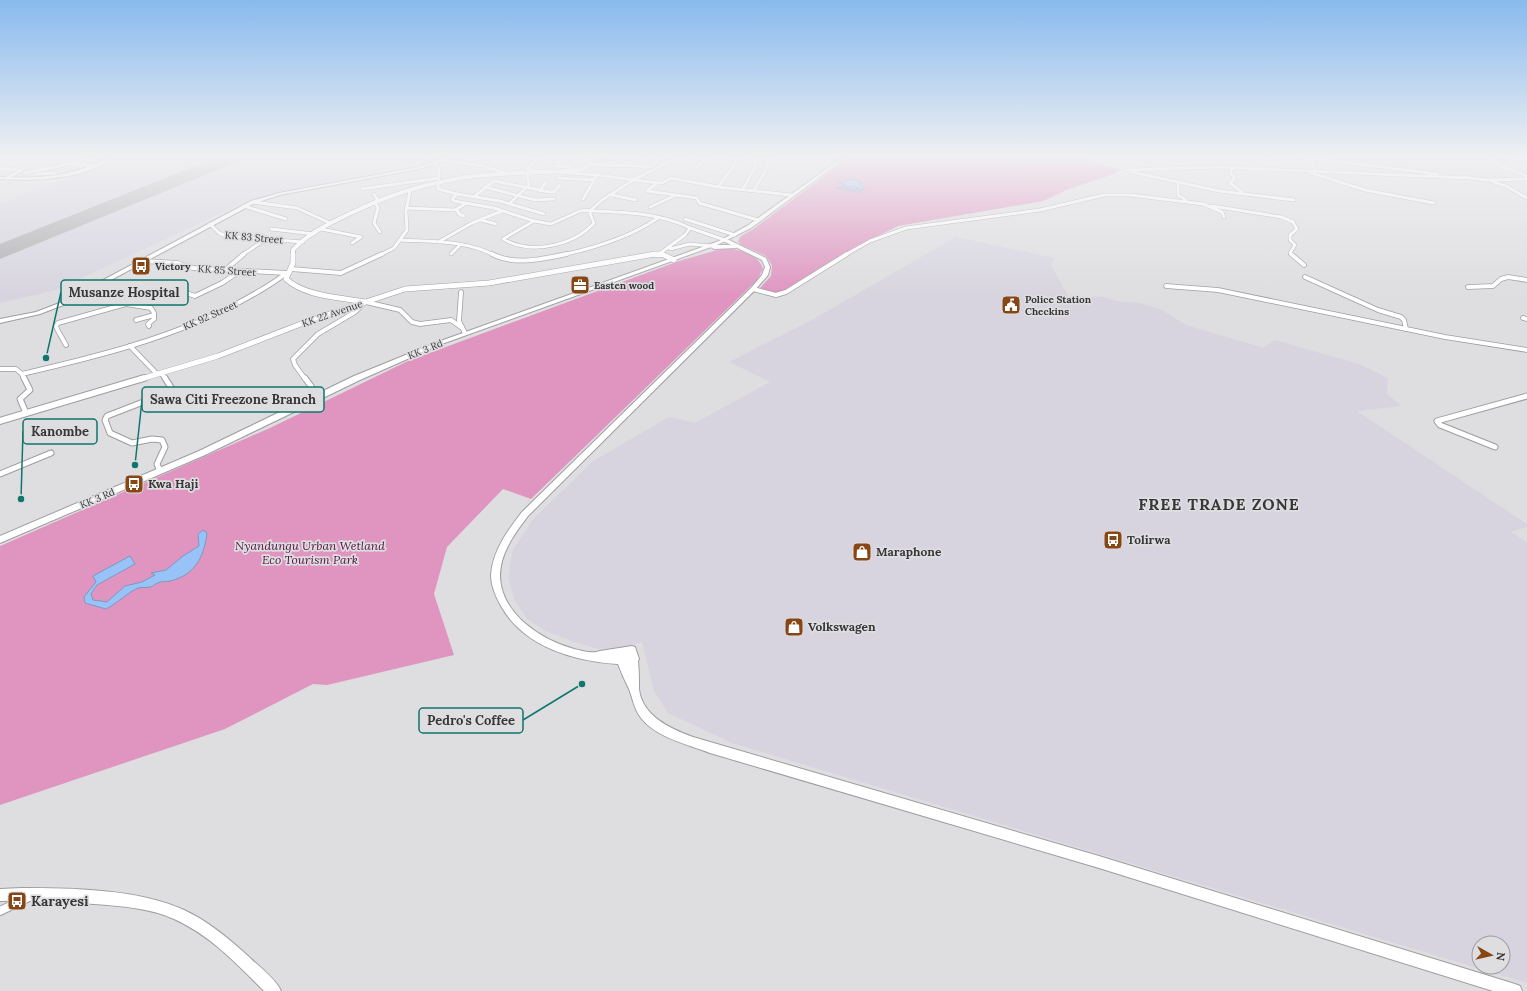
<svg xmlns="http://www.w3.org/2000/svg" width="1527" height="991" viewBox="0 0 1527 991" font-family="Lora,serif">
  <style>
    .built { fill: #d7d4df; fill-rule: evenodd }
    .green { fill: #df95c0 }
    .water { fill: #98c3f8; stroke: #7b99be }
    .lines { fill: none; stroke-linecap: round; stroke-linejoin: round }
    .runway { fill: #b0b0b2; fill-rule: evenodd }
    .minor-far3-casing { stroke: #9d9c9f; stroke-width: 4 }
    .minor-far2-casing { stroke: #9d9c9f; stroke-width: 5.5 }
    .minor-far1-casing { stroke: #9d9c9f; stroke-width: 7 }
    .minor-casing { stroke: #9d9c9f; stroke-width: 10 }
    .tertiary-far2-casing { stroke: #9d9c9f; stroke-width: 5 }
    .tertiary-far1-casing { stroke: #9d9c9f; stroke-width: 6 }
    .tertiary-casing { stroke: #9d9c9f; stroke-width: 8 }
    .secondary-casing { stroke: #9d9c9f; stroke-width: 2 }
    .trunk-casing { stroke: #9d9c9f; stroke-width: 2 }
    .minor-far3 { stroke: #fff; stroke-width: 3 }
    .minor-far2 { stroke: #fff; stroke-width: 4 }
    .minor-far1 { stroke: #fff; stroke-width: 5 }
    .minor { stroke: #fff; stroke-width: 8 }
    .tertiary-far2 { stroke: #fff; stroke-width: 4 }
    .tertiary-far1 { stroke: #fff; stroke-width: 5 }
    .tertiary { stroke: #fff; stroke-width: 6 }
    .secondary { fill: #fff; fill-rule: evenodd }
    .trunk { fill: #fff; fill-rule: evenodd }
    .labels { text-anchor: middle; stroke-width: 3.5; stroke-linejoin: round; paint-order: stroke }
    .far-street-label { font-size: 10px; fill: #383738; stroke: #dedee1 }
    .far-poi-label { font-size: 10px; font-weight: bold; fill: #383738; stroke: #dedee1; text-anchor: start }
    .poi-label { font-size: 12px; font-weight: bold; fill: #383738; stroke: #dedee1; text-anchor: start }
    .park-label { font-size: 12px; font-style: italic; fill: #55113f; stroke: #dedee1 }
    .near-poi-label { font-size: 14px; font-weight: bold; fill: #383738; stroke: #dedee1; text-anchor: start }
    .district-label { font-size: 16px; font-weight: bold; letter-spacing: 1px; fill: #383738; stroke: #dedee1 }
    .leader { fill: none; stroke: #0f766e; stroke-width: 1.5 }
    .callout-dot { fill: #0f766e; stroke: #dedee1; stroke-width: 1.5 }
    .callout { fill: #dedee1; stroke: #0f766e; stroke-width: 1.5 }
    .callout-label { font-size: 13px; text-anchor: middle; font-weight: bold; fill: #383738 }
  </style>
  <rect width="100%" height="100%" fill="#dedee1"/>
  <g class="built">
    <path d="M 127,157 L 427,157 L 428,159 L 245,202 L 56,290 L 0,303 L 0,203 Z"/>
    <path d="M 1307,157 L 1474,157 L 1494,167 L 1508,178 L 1493,179 L 1459,176 Z"/>
    <path d="M 956,237 L 1054,258 L 1051,265 L 1068,296 L 1103,297 L 1116,301 L 1140,303 L 1162,310 L 1186,325 L 1264,348 L 1274,340 L 1359,364 L 1388,378 L 1387,394 L 1402,406 L 1357,411 L 1527,524 L 1527,527 L 1511,532 L 1527,542 L 1527,983 L 732,743 L 668,713 L 654,691 L 642,642 L 619,648 L 598,649 L 571,641 L 546,631 L 527,619 L 515,601 L 508,579 L 512,552 L 533,519 L 593,461 L 669,417 L 695,423 L 770,382 L 729,362 L 810,321 ZM 1479,943 L 1503,943 L 1503,967 L 1479,967 Z"/>
  </g>
  <g class="green">
    <path d="M 850,157 L 1080,157 L 1085,160 L 1122,170 C 1105,178 1089,182 1072,188 C 1062,191 1053,197 1043,201 L 898,226 L 844,253 L 781,293 L 770,292 L 760,288 L 771,276 L 772,265 L 766,256 L 741,245 L 738,241 L 741,236 L 752,230 Z"/>
    <path d="M 724,248 C 738,249 759,254 763,269 L 757,280 L 531,499 L 503,489 L 447,547 L 434,594 L 454,655 L 327,685 L 313,684 L 225,729 L 0,805 L 0,546 L 272,427 L 408,361 L 679,261 Z"/>
  </g>
  <g class="water">
    <path d="M 853,179 L 860,182 L 860,184 L 865,188 L 858,192 L 836,188 L 840,187 L 856,190 L 858,189 L 856,189 L 861,189 C 855,185 848,188 842,185 L 844,185 L 844,183 L 838,183 Z"/>
    <path d="M 203,530 L 207,533 C 204,557 195,575 170,581 C 166,582 161,581 158,583 C 154,584 153,587 150,587 C 146,588 142,587 138,588 C 130,591 116,604 106,609 L 85,603 L 84,597 L 96,582 L 93,576 L 130,556 L 135,564 L 97,585 L 91,594 L 93,600 L 107,602 L 125,586 L 142,582 L 155,575 L 151,573 L 166,570 L 183,556 L 199,546 L 198,534 Z"/>
  </g>
  <g class="lines">
    <path class="runway" d="M 218,157 L 242,157 L 239,161 L 0,259 L 0,244 Z"/>
    <defs>
      <g id="minor-far3">
        <path d="M 637,157 L 639,157"/>
        <path d="M 1302,157 L 1437,174"/>
        <path d="M 1488,157 L 1501,166 L 1527,176"/>
        <path d="M 1496,157 L 1527,159"/>
        <path d="M 589,158 L 603,157"/>
        <path d="M 1310,158 L 1316,172"/>
        <path d="M 536,159 L 528,169 L 537,172"/>
        <path d="M 440,160 L 483,166 L 506,173"/>
        <path d="M 463,161 L 486,157"/>
        <path d="M 71,163 L 87,157"/>
        <path d="M 435,163 L 439,169 L 438,189 L 457,194 L 452,199 L 454,201 L 494,208 L 534,221 L 551,224 L 580,211 L 591,210 L 602,200 L 635,179 L 679,157"/>
        <path d="M 591,164 C 611,166 629,165 649,167"/>
        <path d="M 556,166 L 570,167 L 568,170"/>
        <path d="M 1231,167 L 1231,174 L 1235,178 L 1230,183 L 1242,192"/>
        <path d="M 645,168 L 656,163 L 659,157"/>
        <path d="M 697,168 L 706,157"/>
        <path d="M 0,169 L 22,170 L 7,178"/>
        <path d="M 1126,170 L 1218,167 L 1465,178"/>
        <path d="M 556,172 L 597,175 L 657,183 L 647,191 L 697,198 L 699,203 L 758,220"/>
        <path d="M 1132,172 L 1219,191 L 1294,200"/>
        <path d="M 25,173 L 69,164 L 95,166"/>
        <path d="M 1311,173 L 1365,190 L 1434,203"/>
        <path d="M 37,174 L 55,173"/>
        <path d="M 1463,177 L 1487,180 L 1527,179"/>
        <path d="M 558,178 L 594,180"/>
        <path d="M 1491,181 L 1506,186 L 1527,198"/>
        <path d="M 657,183 L 662,183 L 671,178 L 718,187 L 791,195"/>
        <path d="M 1178,183 L 1178,195 L 1186,200"/>
        <path d="M 485,187 L 535,200 L 554,199"/>
        <path d="M 718,187 L 734,165 L 736,157"/>
        <path d="M 362,189 L 439,178"/>
        <path d="M 743,189 L 754,169 L 756,157"/>
        <path d="M 754,190 L 766,170 L 768,157"/>
        <path d="M 540,191 L 546,182"/>
        <path d="M 374,194 L 378,201"/>
        <path d="M 457,194 L 500,201 L 544,214"/>
        <path d="M 612,195 L 636,200"/>
        <path d="M 475,196 L 494,181 L 550,192 L 554,192 L 560,185"/>
        <path d="M 583,199 L 596,177"/>
        <path d="M 253,202 L 297,208 L 330,223"/>
        <path d="M 375,202 L 378,208 L 374,223 L 380,232"/>
        <path d="M 509,204 L 529,185 L 527,172"/>
        <path d="M 244,206 L 286,219"/>
        <path d="M 1212,206 L 1281,217 L 1293,222 L 1297,229 L 1290,235 L 1290,240 L 1295,245 L 1290,253 L 1292,255"/>
        <path d="M 650,207 L 674,196"/>
        <path d="M 406,208 L 455,210 L 465,204"/>
        <path d="M 457,210 L 459,214 L 464,216"/>
        <path d="M 590,211 C 623,212 660,213 690,228 L 685,235 L 659,254"/>
        <path d="M 685,219 L 735,235"/>
        <path d="M 481,220 L 496,224"/>
        <path d="M 534,221 L 503,239 C 531,255 573,246 594,223 L 590,214 L 591,210"/>
        <path d="M 210,224 L 219,233 L 226,236 L 303,242"/>
        <path d="M 690,228 L 725,240"/>
        <path d="M 271,229 L 314,234"/>
        <path d="M 321,229 L 361,237 L 352,243"/>
        <path d="M 400,240 C 432,242 465,240 494,255"/>
        <path d="M 440,241 L 472,223 L 502,211"/>
        <path d="M 670,249 L 690,244 L 711,246"/>
        <path d="M 451,254 L 461,244"/>
        <path d="M 242,255 L 266,239"/>
        <path d="M 380,255 L 394,248 L 407,230 L 406,211 L 410,191"/>
        <path d="M 562,255 C 595,248 630,237 658,218"/>
        <path d="M 845,255 L 870,241 L 906,228 L 1040,210 L 1104,195 L 1130,195 L 1203,204 L 1222,212 L 1224,217"/>
      </g>
      <g id="minor-far2">
        <path d="M 492,254 C 515,266 542,259 567,254"/>
        <path d="M 1291,254 L 1304,265"/>
        <path d="M 143,261 L 177,263 L 193,268 L 286,273"/>
        <path d="M 291,269 L 341,273 L 382,254"/>
        <path d="M 225,270 L 244,254"/>
        <path d="M 1305,277 L 1378,310 L 1401,317 L 1404,320 L 1406,329"/>
        <path d="M 162,285 L 195,296 L 222,283 L 240,271"/>
        <path d="M 1166,286 L 1218,290 L 1445,337 L 1527,350"/>
        <path d="M 1468,287 L 1493,286 L 1501,279 L 1508,277 L 1527,280"/>
        <path d="M 753,289 L 776,295 L 786,292 L 847,254"/>
        <path d="M 461,292 L 459,321 L 465,333"/>
        <path d="M 366,302 L 400,310 L 412,322 L 420,324 L 451,320 L 461,327"/>
        <path d="M 126,304 L 151,308 L 154,313 L 154,319 L 148,324 L 149,326"/>
        <path d="M 1523,318 L 1527,319"/>
        <path d="M 136,320 L 154,315"/>
        <path d="M 66,345 L 57,329 L 56,326 L 58,323 L 126,304 L 104,295 L 86,292"/>
        <path d="M 130,346 L 156,373"/>
        <path d="M 0,369 L 16,369 L 22,374 C 95,357 169,339 236,304 C 253,295 270,286 285,274"/>
        <path d="M 161,373 L 166,379"/>
        <path d="M 22,374 L 24,379"/>
        <path d="M 305,379 L 295,365 L 293,359 L 318,334 L 355,312 L 364,303"/>
      </g>
      <g id="minor-far1">
        <path d="M 24,378 L 30,390 L 20,399 L 26,413"/>
        <path d="M 305,378 L 319,397"/>
        <path d="M 1495,447 L 1440,425 L 1437,421 L 1527,396"/>
        <path d="M 160,471 L 157,464 L 165,447 L 162,440 L 152,439 L 132,443 L 110,433 L 105,420 L 107,416 L 169,392 L 172,389 L 165,378"/>
        <path d="M 0,474 L 51,453"/>
      </g>
      <path id="minor" d="M 0,911 L 27,898"/>
      <g id="tertiary-far2">
        <path d="M 1522,157 L 1527,158"/>
        <path d="M 293,255 L 293,250 C 308,233 329,224 349,214 C 386,196 426,183 468,177 C 505,172 543,173 580,170 L 591,164 L 588,157"/>
        <path d="M 650,255 L 664,255"/>
      </g>
      <g id="tertiary-far1">
        <path d="M 293,254 L 293,263 L 286,279 C 306,297 340,297 365,302"/>
        <path d="M 141,379 L 218,356 L 311,320 L 405,289 L 489,283 L 655,254 L 662,254 L 674,260"/>
      </g>
      <path id="tertiary" d="M 0,421 L 144,378"/>
      <g id="secondary">
        <path d="M 111,157 L 115,157 C 84,180 37,181 0,179 L 0,177 C 41,179 74,176 111,157 Z"/>
        <path d="M 443,157 L 447,157 L 436,164 L 419,169 L 280,195 L 255,203 L 66,304 L 40,314 L 0,323 L 0,319 L 36,312 L 62,302 L 251,201 L 279,193 L 418,167 L 434,162 Z"/>
        <path d="M 723,239 L 727,239 L 766,258 L 770,267 L 768,275 L 755,290 L 528,516 C 515,533 500,553 500,576 C 501,614 541,640 574,649 C 583,651 592,654 600,651 L 632,646 L 635,647 L 639,659 L 638,661 C 639,670 639,680 639,689 C 642,716 671,729 693,737 L 1099,856 L 1515,984 L 1520,986 L 1522,991 L 1493,991 L 1099,868 L 710,753 C 687,744 657,738 641,718 C 634,709 633,699 629,689 C 625,681 621,672 618,664 C 574,661 524,647 501,606 C 496,597 491,586 491,575 C 493,550 508,530 522,512 L 751,288 L 762,275 L 765,267 L 762,260 L 723,241 Z"/>
        <path d="M 22,888 C 71,888 139,889 184,910 C 208,921 228,938 248,956 C 257,965 276,979 281,991 L 264,991 C 237,964 210,935 174,919 C 150,908 121,906 94,904 C 63,901 31,900 0,901 L 0,889 Z"/>
      </g>
      <path id="trunk" d="M 843,157 L 847,157 L 751,228 L 717,245 L 734,245 L 737,247 L 736,248 L 714,249 L 711,247 L 439,345 L 360,380 L 205,455 L 0,543 L 0,536 L 199,451 L 354,376 L 435,343 L 719,241 L 747,226 Z"/>
    </defs>
    <use href="#minor-far3" class="minor-far3-casing"/>
    <use href="#minor-far2" class="minor-far2-casing"/>
    <use href="#minor-far1" class="minor-far1-casing"/>
    <use href="#minor" class="minor-casing"/>
    <use href="#tertiary-far2" class="tertiary-far2-casing"/>
    <use href="#tertiary-far1" class="tertiary-far1-casing"/>
    <use href="#tertiary" class="tertiary-casing"/>
    <use href="#secondary" class="secondary-casing"/>
    <use href="#trunk" class="trunk-casing"/>
    <use href="#minor-far3" class="minor-far3"/>
    <use href="#minor-far2" class="minor-far2"/>
    <use href="#minor-far1" class="minor-far1"/>
    <use href="#minor" class="minor"/>
    <use href="#tertiary-far2" class="tertiary-far2"/>
    <use href="#tertiary-far1" class="tertiary-far1"/>
    <use href="#tertiary" class="tertiary"/>
    <use href="#secondary" class="secondary"/>
    <use href="#trunk" class="trunk"/>
  </g>
  <linearGradient id="sky" x2="0" y2="1"><stop stop-color="#88baee"/><stop offset="0.53" stop-color="#f0f0f2"/><stop offset="1" stop-color="#f0f0f2" stop-opacity="0"/></linearGradient>
  <rect width="1527" height="295" fill="url(#sky)"/>
  <defs>
    <symbol id="bus-square" viewBox="-11 -11 22 22"><rect x="-9" y="-9" width="18" height="18" rx="4" fill="#884615" stroke="#dedee1"/><path d="M-5-6H5V4H4V6H2V4H-2V6H-4V4H-5ZM-3.5-4V0h7V-4ZM-3.5 1.2v1.5H-2V1.2ZM2 1.2v1.5H3.5V1.2Z" fill="#fff"/></symbol>
    <symbol id="office-square" viewBox="-11 -11 22 22"><rect x="-9" y="-9" width="18" height="18" rx="4" fill="#884615" stroke="#dedee1"/><path d="M-6-3h4V-5.5h4V-3h4V5H-6ZM-1-4.5V-3h2v-1.5ZM-6 0V1H6V0Z" fill="#fff"/></symbol>
    <symbol id="civic-square" viewBox="-11 -11 22 22"><rect x="-9" y="-9" width="18" height="18" rx="4" fill="#884615" stroke="#dedee1"/><path d="M-.6-6.5H3V-4.5H.6V-3L4-1V1h2V6H-6V1h2V-1L-.6-3ZM-1.2 2.5V6h2.4V2.5Z" fill="#fff"/></symbol>
    <symbol id="shop-square" viewBox="-11 -11 22 22"><rect x="-9" y="-9" width="18" height="18" rx="4" fill="#884615" stroke="#dedee1"/><path d="M-5-2.5h2.3a2.7 3.5 0 0 1 5.4 0H5L5.5 6h-11ZM-1.5-2.5h3a1.5 2.3 0 0 0-3 0Z" fill="#fff"/></symbol>
  </defs>
  <g fill-rule="evenodd">
    <use href="#bus-square" x="130" y="255" width="22" height="22"/>
    <use href="#office-square" x="569" y="274" width="22" height="22"/>
    <use href="#civic-square" x="1000" y="294" width="22" height="22"/>
    <use href="#bus-square" x="123" y="473" width="22" height="22"/>
    <use href="#bus-square" x="1102" y="529" width="22" height="22"/>
    <use href="#shop-square" x="851" y="541" width="22" height="22"/>
    <use href="#shop-square" x="783" y="616" width="22" height="22"/>
    <use href="#bus-square" x="6" y="890" width="22" height="22"/>
  </g>
  <g class="labels">
    <g class="far-street-label">
      <text transform="translate(254 237) rotate(5)" y="4">KK 83 Street</text>
      <text transform="translate(227 270) rotate(4)" y="4">KK 85 Street</text>
      <text transform="translate(332 313) rotate(-19)" y="4">KK 22 Avenue</text>
      <text transform="translate(210 315) rotate(-24)" y="4">KK 92 Street</text>
      <text transform="translate(425 349) rotate(-22)" y="4">KK 3 Rd</text>
      <text transform="translate(97 498) rotate(-23)" y="4">KK 3 Rd</text>
    </g>
    <g class="far-poi-label">
      <text x="155" y="270">Victory</text>
      <text x="594" y="289">Easten wood</text>
      <text x="1025" y="303">Police Station<tspan x="1025" dy="12">Checkins</tspan></text>
    </g>
    <g class="poi-label">
      <text x="148" y="488">Kwa Haji</text>
      <text x="1127" y="544">Tolirwa</text>
      <text x="876" y="556">Maraphone</text>
      <text x="808" y="631">Volkswagen</text>
    </g>
    <g class="park-label">
      <text x="310" y="550">Nyandungu Urban Wetland<tspan x="310" dy="14">Eco Tourism Park</tspan></text>
    </g>
    <g class="near-poi-label">
      <text x="31" y="906">Karayesi</text>
    </g>
    <g class="district-label">
      <text x="1219" y="510">FREE TRADE ZONE</text>
    </g>
  </g>
  <path class="leader" d="M46 358L61 292M135 465L142 400M21 499L23 431M582 684L523 720"/>
  <g class="callout-dot">
    <circle cx="46" cy="358" r="4"/>
    <circle cx="135" cy="465" r="4"/>
    <circle cx="21" cy="499" r="4"/>
    <circle cx="582" cy="684" r="4"/>
  </g>
  <g class="callout">
    <rect x="61" y="280" width="127" height="25" rx="4"/>
    <rect x="142" y="387" width="182" height="25" rx="4"/>
    <rect x="23" y="419" width="74" height="25" rx="4"/>
    <rect x="419" y="708" width="104" height="25" rx="4"/>
  </g>
  <g class="callout-label">
    <text x="124" y="297">Musanze Hospital</text>
    <text x="233" y="404">Sawa Citi Freezone Branch</text>
    <text x="60" y="436">Kanombe</text>
    <text x="471" y="725">Pedro's Coffee</text>
  </g>
  <g transform="translate(1491 955) rotate(98)"><circle r="19" fill="#dedee1" stroke="#9c9b9d"/>
  <path d="M0-3L7 15L0 10L-7 15Z" fill="#884615"/>
  <text y="-6" font-size="11" font-weight="bold" text-anchor="middle" fill="#383738">N</text>
  </g>
</svg>
